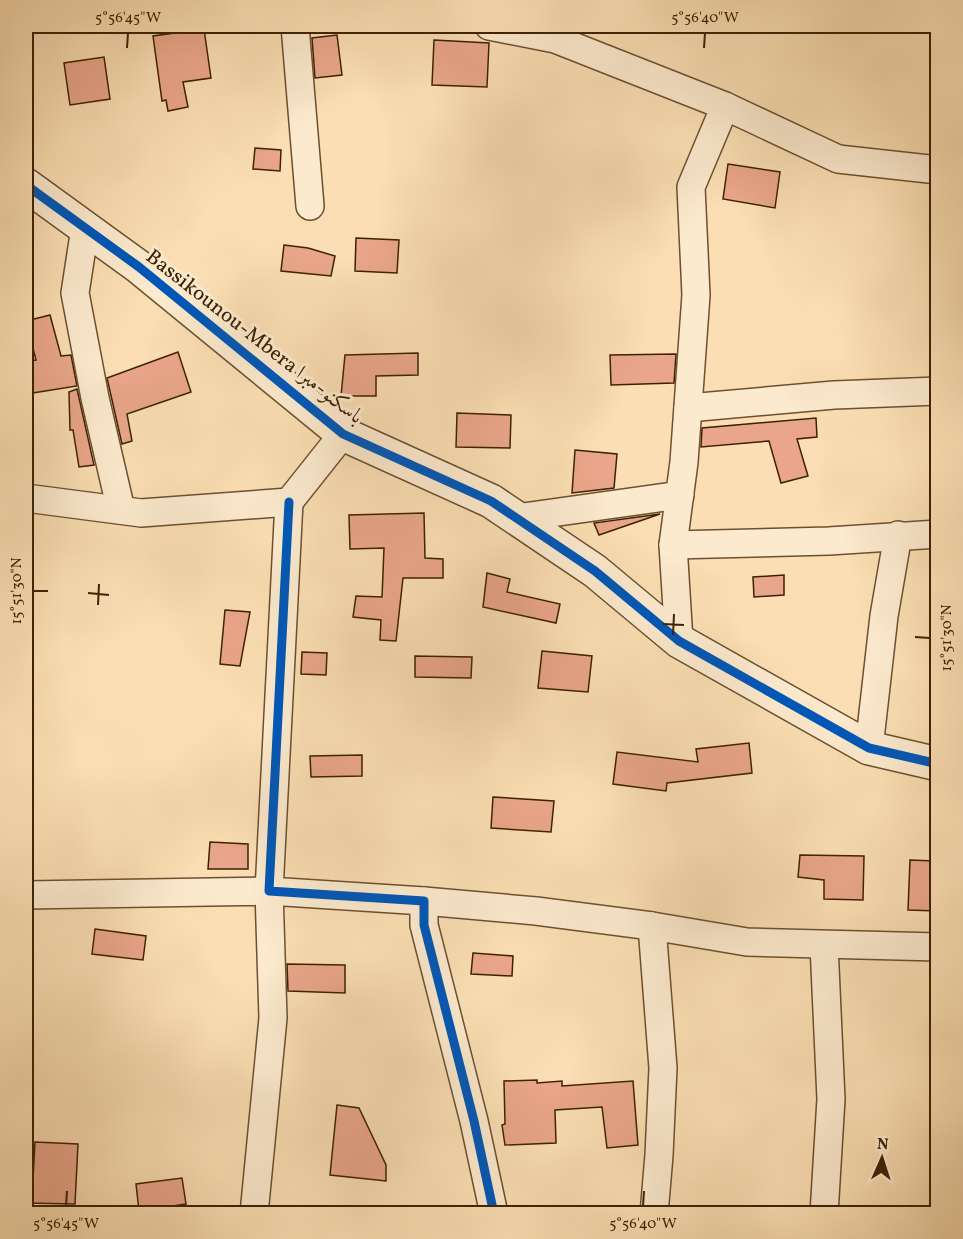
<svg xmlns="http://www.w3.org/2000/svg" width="963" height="1239" viewBox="0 0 963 1239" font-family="Vollkorn,Amiri,serif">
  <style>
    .building { fill: #eaa68a; stroke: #3d2104; stroke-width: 1.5 }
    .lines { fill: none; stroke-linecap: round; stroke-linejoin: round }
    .minor-casing { stroke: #6c5030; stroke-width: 30 }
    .tertiary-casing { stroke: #6c5030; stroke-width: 36 }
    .minor { stroke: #fceace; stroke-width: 27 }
    .tertiary { stroke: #fceace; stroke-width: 33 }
    .cycleway-casing { stroke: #fceace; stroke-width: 13 }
    .cycleway { stroke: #0057b8; stroke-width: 9 }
    .ticks { fill: none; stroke: #3d2104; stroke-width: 2 }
    .labels { text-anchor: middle; stroke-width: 6; stroke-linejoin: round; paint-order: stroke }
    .street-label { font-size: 21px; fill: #3d2104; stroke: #fceace }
    .neatline { fill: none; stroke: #3d2104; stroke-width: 2 }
    .ticks-label { font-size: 15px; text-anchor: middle; fill: #3d2104 }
  </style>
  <rect width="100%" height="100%" fill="#fbdeb3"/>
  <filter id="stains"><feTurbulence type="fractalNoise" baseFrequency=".00333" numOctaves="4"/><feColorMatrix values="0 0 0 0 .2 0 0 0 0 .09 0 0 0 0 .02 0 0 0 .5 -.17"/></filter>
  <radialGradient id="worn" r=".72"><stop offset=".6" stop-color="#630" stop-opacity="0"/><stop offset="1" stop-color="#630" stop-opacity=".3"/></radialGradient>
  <g class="building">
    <path d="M 204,29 L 211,78 L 183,82 L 188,107 L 168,111 L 166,100 L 162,101 L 153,36 Z"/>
    <path d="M 337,35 L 342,75 L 315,78 L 312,38 Z"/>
    <path d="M 434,40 L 489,43 L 487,87 L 432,85 Z"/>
    <path d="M 104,57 L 110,99 L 70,105 L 64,63 Z"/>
    <path d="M 255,148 L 281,150 L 280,171 L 253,169 Z"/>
    <path d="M 728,164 L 780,172 L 775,208 L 723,199 Z"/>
    <path d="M 356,238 L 399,240 L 397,273 L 355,271 Z"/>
    <path d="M 284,245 L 308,248 L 335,256 L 331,276 L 281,271 Z"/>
    <path d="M 50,315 L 61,356 L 71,355 L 77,386 L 26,394 L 26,361 L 36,360 L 26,321 Z"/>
    <path d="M 178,352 L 191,392 L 127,414 L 132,441 L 122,444 L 107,378 Z"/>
    <path d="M 418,353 L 418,375 L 376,376 L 376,396 L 341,396 L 345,355 Z"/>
    <path d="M 676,354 L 674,383 L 611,385 L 610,355 Z"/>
    <path d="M 77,389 L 94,465 L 79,467 L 73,430 L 70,430 L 69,392 Z"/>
    <path d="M 457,413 L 511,415 L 510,448 L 456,447 Z"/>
    <path d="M 816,418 L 817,437 L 797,439 L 808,476 L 781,483 L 769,441 L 701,447 L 702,428 Z"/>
    <path d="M 575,450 L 617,454 L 614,488 L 572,493 Z"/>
    <path d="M 424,513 L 425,558 L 443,559 L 443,578 L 403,578 L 396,641 L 380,640 L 381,620 L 353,617 L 356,596 L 382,597 L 384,548 L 350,549 L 349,515 Z"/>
    <path d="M 660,514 L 599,535 L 594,523 Z"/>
    <path d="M 487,573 L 510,579 L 507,592 L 560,604 L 556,623 L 483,607 Z"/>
    <path d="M 784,575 L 784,595 L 754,597 L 753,577 Z"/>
    <path d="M 225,610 L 250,612 L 240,666 L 220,664 Z"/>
    <path d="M 542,651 L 592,656 L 588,692 L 538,688 Z"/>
    <path d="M 302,652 L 327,653 L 326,675 L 301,674 Z"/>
    <path d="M 415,656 L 472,657 L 471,678 L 415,677 Z"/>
    <path d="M 749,743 L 752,773 L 667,783 L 666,791 L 613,784 L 617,752 L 698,762 L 696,749 Z"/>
    <path d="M 362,755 L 362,776 L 311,777 L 310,756 Z"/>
    <path d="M 493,797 L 554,801 L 551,832 L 491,828 Z"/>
    <path d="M 210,842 L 248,844 L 248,869 L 208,869 Z"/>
    <path d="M 800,855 L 864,856 L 863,900 L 824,899 L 824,880 L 798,877 Z"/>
    <path d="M 910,860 L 934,861 L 933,877 L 938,877 L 938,911 L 908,910 Z"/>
    <path d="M 95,929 L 146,936 L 143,960 L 92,954 Z"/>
    <path d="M 473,953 L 513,956 L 512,976 L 471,974 Z"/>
    <path d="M 287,964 L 345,965 L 345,993 L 288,991 Z"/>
    <path d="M 537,1080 L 537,1083 L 562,1081 L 562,1086 L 633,1081 L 638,1145 L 607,1148 L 602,1107 L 555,1110 L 556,1143 L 505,1145 L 502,1125 L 505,1124 L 504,1081 Z"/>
    <path d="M 337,1105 L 359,1108 L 386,1165 L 386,1181 L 330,1175 Z"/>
    <path d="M 35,1142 L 78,1144 L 75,1204 L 26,1203 L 26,1179 L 33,1179 Z"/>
    <path d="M 182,1178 L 186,1204 L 139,1211 L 136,1184 Z"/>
  </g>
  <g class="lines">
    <defs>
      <g id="minor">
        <path d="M 295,26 L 310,206"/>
        <path d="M 489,26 L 555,39 L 725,106 L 838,159 L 938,170"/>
        <path d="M 85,228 L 75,293 L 95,398 L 121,510"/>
        <path d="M 688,408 L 834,395 L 938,391"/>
        <path d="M 26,498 L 141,513 L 289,502 L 343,434"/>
        <path d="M 289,502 L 269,891 L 424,901 L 424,925 L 474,1121 L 494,1214"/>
        <path d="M 516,518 L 680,495"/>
        <path d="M 673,545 L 829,541 L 938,534"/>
        <path d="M 679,641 L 673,545 L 684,462 L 696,295 L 691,187 L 725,106"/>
        <path d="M 869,748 L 884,616 L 898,535"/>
        <path d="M 26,895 L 269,891 L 273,1018 L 254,1214"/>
        <path d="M 424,901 L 536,911 L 652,926 L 747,942 L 938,947"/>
        <path d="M 652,926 L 663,1068 L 659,1155 L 654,1214"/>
        <path d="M 824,1214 L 831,1099 L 824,945"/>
      </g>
      <path id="tertiary" d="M 26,185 L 139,267 L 343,434 L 491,501 L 595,571 L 679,641 L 869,748 L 938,764"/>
    </defs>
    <use href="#minor" class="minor-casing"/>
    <use href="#tertiary" class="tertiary-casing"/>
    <use href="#minor" class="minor"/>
    <use href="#tertiary" class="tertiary"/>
    <defs>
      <g id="cycleway">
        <path d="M 26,185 L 139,267 L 343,434 L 491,501 L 595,571 L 679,641 L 869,748 L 938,764"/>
        <path d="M 289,502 L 269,891 L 424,901 L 424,925 L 474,1121 L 494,1214"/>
      </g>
    </defs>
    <use href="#cycleway" class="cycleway-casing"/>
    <use href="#cycleway" class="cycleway"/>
  </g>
  <path class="ticks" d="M 127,48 L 128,33M 704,48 L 705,33M 33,591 L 48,591M 88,593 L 109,595M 98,605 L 99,584M 663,624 L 684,625M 673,635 L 674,614M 915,637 L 930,638M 66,1206 L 67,1191M 643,1206 L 644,1191"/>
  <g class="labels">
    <g class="street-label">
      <text transform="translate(255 336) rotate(38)" y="7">Bassikounou-Mbera باسكنو-مبرا</text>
    </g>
  </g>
  <rect width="963" height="1239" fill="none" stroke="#fbdeb3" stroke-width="66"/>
  <g transform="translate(882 1158) rotate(3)" stroke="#fceace" stroke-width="4.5" paint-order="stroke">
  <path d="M0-4.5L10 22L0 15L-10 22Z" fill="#3d2104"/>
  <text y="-9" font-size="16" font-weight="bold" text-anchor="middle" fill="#3d2104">N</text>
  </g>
  <rect x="33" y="33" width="897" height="1173" class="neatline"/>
  <g class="ticks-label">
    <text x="128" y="22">5°56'45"W</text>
    <text x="705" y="22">5°56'40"W</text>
    <text transform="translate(16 591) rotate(-90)" y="5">15°51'30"N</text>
    <text transform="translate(946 638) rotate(-90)" y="5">15°51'30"N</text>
    <text x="66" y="1228">5°56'45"W</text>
    <text x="643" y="1228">5°56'40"W</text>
  </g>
  <rect width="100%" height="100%" filter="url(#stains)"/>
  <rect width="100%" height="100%" fill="url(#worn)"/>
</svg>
